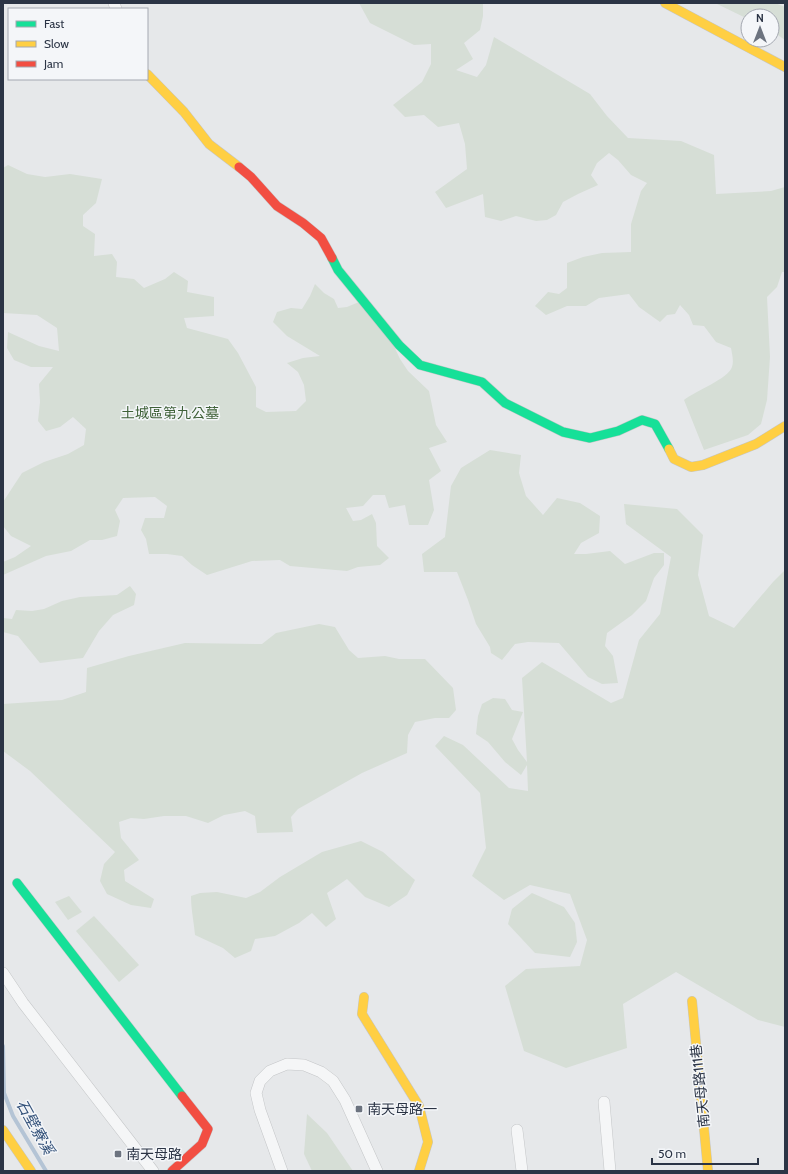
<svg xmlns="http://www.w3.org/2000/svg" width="788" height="1174" viewBox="0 0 788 1174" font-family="Cabin,'Noto Sans TC',sans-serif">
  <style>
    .green { fill: #d6ded6 }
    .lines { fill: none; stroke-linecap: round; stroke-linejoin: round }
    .stream { stroke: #b4c4d5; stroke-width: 4 }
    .street-casing { stroke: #c4c6c8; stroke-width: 12 }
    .fast-casing { stroke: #c4c6c8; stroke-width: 10 }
    .slow-casing { stroke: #c4c6c8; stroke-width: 10 }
    .jam-casing { stroke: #c4c6c8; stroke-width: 10 }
    .street { stroke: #f5f6f7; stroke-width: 11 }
    .fast { stroke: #16e098; stroke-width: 9 }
    .slow { stroke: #ffcf43; stroke-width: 9 }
    .jam { stroke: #f24e42; stroke-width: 9 }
    .poi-dot { fill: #6c737f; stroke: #f4f6f9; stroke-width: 1.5 }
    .labels { text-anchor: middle; stroke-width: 3; stroke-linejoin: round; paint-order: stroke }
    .park-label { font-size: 14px; fill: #3f6138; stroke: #f4f6f9 }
    .street-label { font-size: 14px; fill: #2b3445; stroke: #f4f6f9 }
    .poi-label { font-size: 14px; fill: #2b3445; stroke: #f4f6f9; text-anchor: start }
    .water-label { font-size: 15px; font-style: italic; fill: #34527a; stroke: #f4f6f9 }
  </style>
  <rect width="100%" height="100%" fill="#e6e8ea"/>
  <g class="green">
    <path d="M 359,3 L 483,3 L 483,16 L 480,30 L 464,43 L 473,59 L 456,70 L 477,77 L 486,65 L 494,37 L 590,94 L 607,116 L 628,138 L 681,141 L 714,155 L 716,194 L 771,191 L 785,187 L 785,272 L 782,272 L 777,287 L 767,297 L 770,357 L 767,400 L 761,424 L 748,435 L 704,450 L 684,400 C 695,391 728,379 732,367 C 734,361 732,354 731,348 L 716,342 L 704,326 L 693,325 L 689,315 L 680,305 L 675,314 L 667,315 L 660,322 L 639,307 L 629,294 L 599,298 L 586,306 L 567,306 L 546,315 L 535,306 L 548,292 L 559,294 L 567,288 L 567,263 L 583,257 L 602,253 L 631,252 L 631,224 L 641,191 L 647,183 L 631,175 L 618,160 L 609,153 L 597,163 L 591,175 L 598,185 L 578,194 L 563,202 L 556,215 L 547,220 L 536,221 L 516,216 L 501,221 L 485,217 L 483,194 L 446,208 L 435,192 L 467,169 L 465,144 L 459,123 L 438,127 L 424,115 L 405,117 L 393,105 L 422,82 L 431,64 L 431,44 L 414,45 L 370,23 Z"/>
    <path d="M 715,3 L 775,3 L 785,7 L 785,40 L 772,31 L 772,16 L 748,16 L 748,19 Z"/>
    <path d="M 8,165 L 27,174 L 45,177 L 70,174 L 102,179 L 96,203 L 83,215 L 83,226 L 95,234 L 94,256 L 112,254 L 117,262 L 116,277 L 134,279 L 144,288 L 165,279 L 174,272 L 188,281 L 187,292 L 214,297 L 214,316 L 184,318 L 187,328 L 228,339 L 238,353 L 256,387 L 256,407 L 266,412 L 296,411 L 306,401 L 304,385 L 298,372 L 287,363 L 303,358 L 320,356 L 287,336 L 273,322 L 277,312 L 291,308 L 302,309 L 310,296 L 315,284 L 324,293 L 334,299 L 338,308 L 347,307 L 359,302 L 392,342 L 400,359 L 408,371 L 429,391 L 436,425 L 447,442 L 429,448 L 441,471 L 429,480 L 434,510 L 428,525 L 409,525 L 405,505 L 389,508 L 385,495 L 373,495 L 363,506 L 346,508 L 353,521 L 361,520 L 372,514 L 376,523 L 377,546 L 389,558 L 380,565 L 358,567 L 347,571 L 290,566 L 280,560 L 252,561 L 207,575 L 192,565 L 182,556 L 167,554 L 149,554 L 146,539 L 141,530 L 145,518 L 164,518 L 167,506 L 155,497 L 123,498 L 115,510 L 120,521 L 117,536 L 102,540 L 90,540 L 71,551 L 46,556 L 3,575 L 3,562 L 15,557 L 31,546 L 11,536 L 3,526 L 3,502 L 22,473 L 44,462 L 68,454 L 84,445 L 86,429 L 73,417 L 60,427 L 46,431 L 38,421 L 40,402 L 39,384 L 53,367 L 31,367 L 14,360 L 7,348 L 8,332 L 39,346 L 59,351 L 57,328 L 37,315 L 3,313 L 3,168 Z"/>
    <path d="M 490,450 L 521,455 L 519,473 L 526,496 L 543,515 L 557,498 L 580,503 L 600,516 L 599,533 L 581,543 L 574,554 L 586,554 L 610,551 L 625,564 L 654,553 L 664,553 L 664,565 L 654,578 L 646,601 L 632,615 L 607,633 L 605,646 L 613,656 L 618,683 L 602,684 L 588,677 L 559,643 L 528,642 L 515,644 L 502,660 L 491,653 L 490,647 L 476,624 L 468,600 L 457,572 L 424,572 L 422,554 L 445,537 L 451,486 L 461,468 Z"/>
    <path d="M 624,504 L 677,509 L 703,535 L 698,575 L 709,616 L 734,628 L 773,582 L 785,570 L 785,1027 L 758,1020 L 676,972 L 623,1004 L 627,1048 L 566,1068 L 524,1051 L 505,986 L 526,969 L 580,966 L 587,940 L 570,894 L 530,885 L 504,900 L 472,876 L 486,848 L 480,793 L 435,746 L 444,736 L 463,745 L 509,788 L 528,791 L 527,765 L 521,775 L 505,762 L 488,742 L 476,734 L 478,716 L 482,704 L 493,698 L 505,699 L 512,710 L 523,712 L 512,739 L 518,750 L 527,762 L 522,678 L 542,662 L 611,703 L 623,698 L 639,640 L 660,614 L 671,557 L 626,524 Z"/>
    <path d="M 130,586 L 136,594 L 134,605 L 113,615 L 99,631 L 83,658 L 40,663 L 18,636 L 3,632 L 3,618 L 12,619 L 16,610 L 32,611 L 44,609 L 62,601 L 80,597 L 117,595 Z"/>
    <path d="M 319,624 L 335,627 L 349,650 L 358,658 L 385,656 L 399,659 L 425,659 L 453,688 L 456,710 L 449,718 L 435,718 L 415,722 L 408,735 L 407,753 L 362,773 L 298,809 L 291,817 L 293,832 L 257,833 L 255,816 L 245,811 L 224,815 L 208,823 L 186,816 L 164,816 L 144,819 L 131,818 L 119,822 L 121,838 L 139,860 L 124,870 L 125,881 L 154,899 L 151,908 L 131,905 L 107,894 L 100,881 L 104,864 L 115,852 L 30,771 L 3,751 L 3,704 L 62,700 L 86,692 L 87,668 L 129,656 L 185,643 L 262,644 L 276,633 Z"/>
    <path d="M 361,841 L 383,852 L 415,880 L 407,895 L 389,907 L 365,897 L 347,879 L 327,893 L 336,919 L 326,927 L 312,913 L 299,923 L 275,936 L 255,939 L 251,951 L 235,958 L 223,948 L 195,935 C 194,922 191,910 191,896 L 200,893 L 217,892 L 246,898 L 260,892 L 280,877 L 322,852 Z"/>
    <path d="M 532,893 L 564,907 L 575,923 L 577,942 L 570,957 L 535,953 L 508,924 L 512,909 Z"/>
    <path d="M 69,896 L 82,912 L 68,920 L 55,902 Z"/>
    <path d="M 94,916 L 139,965 L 119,982 L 76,931 Z"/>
    <path d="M 307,1114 L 327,1133 L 353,1171 L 312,1171 L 304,1154 Z"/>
  </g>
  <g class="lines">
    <path class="stream" d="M 3,1046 L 4,1093 L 13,1116 L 46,1171"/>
    <defs>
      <g id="street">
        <path d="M 114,3 L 116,9"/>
        <path d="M 3,973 L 23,1003 L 153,1171"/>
        <path d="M 604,1102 L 610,1171"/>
        <path d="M 517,1130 L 522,1171"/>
        <path d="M 282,1171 L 260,1110 L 256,1093 L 260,1081 L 270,1071 L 287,1064 L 304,1065 L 321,1072 L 333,1081 L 345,1100 L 377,1171"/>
      </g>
      <g id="fast">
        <path d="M 332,258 L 338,270 L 399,345 L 420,365 L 482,382 L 505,403 L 563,432 L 590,438 L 618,431 L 642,420 L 655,424 L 669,449"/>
        <path d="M 17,883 L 182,1096"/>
      </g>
      <g id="slow">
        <path d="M 665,3 L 785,67"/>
        <path d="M 147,74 L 184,112 L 209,144 L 239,167"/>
        <path d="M 669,449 L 674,459 L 691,467 L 703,465 L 756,444 L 785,426"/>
        <path d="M 364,997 L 362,1014 L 419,1106 L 428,1142 L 419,1171"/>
        <path d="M 692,1001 L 708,1171"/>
        <path d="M 3,1130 L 31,1171"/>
      </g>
      <g id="jam">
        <path d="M 239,167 L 251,177 L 277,206 L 303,223 L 321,238 L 332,258"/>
        <path d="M 172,1171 L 202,1144 L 208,1129 L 182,1096"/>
      </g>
    </defs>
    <use href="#street" class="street-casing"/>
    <use href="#fast" class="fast-casing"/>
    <use href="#slow" class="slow-casing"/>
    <use href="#jam" class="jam-casing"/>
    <use href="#street" class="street"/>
    <use href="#fast" class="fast"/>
    <use href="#slow" class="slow"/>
    <use href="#jam" class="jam"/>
  </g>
  <g class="poi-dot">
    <rect x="355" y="1105" width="8" height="8" rx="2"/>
    <rect x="114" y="1150" width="8" height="8" rx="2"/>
  </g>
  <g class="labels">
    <g class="park-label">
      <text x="170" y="418">土城區第九公墓</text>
    </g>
    <g class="street-label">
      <text transform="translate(700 1086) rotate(-96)" y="5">南天母路111巷</text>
    </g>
    <g class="poi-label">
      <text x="367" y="1114">南天母路一</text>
      <text x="126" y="1159">南天母路</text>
    </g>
    <g class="water-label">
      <text transform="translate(35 1127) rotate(61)" y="5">石壁寮溪</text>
    </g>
  </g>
  <rect width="788" height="1174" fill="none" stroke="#2b3445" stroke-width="8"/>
  <rect x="8" y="8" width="140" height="72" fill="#f4f6f9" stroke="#a4a8b1"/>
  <rect x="16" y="21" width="20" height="6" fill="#16e098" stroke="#a4a8b1"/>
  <text x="44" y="28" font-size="12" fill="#2b3445">Fast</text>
  <rect x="16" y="41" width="20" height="6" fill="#ffcf43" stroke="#a4a8b1"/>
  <text x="44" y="48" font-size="12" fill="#2b3445">Slow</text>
  <rect x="16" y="61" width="20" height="6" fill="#f24e42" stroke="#a4a8b1"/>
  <text x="44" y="68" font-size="12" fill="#2b3445">Jam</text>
  <g transform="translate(760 28)"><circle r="19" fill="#f4f6f9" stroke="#a4a8b1"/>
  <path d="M0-3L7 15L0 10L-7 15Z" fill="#6c737f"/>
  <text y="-6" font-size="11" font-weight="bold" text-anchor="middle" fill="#2b3445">N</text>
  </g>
  <path d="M652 1158v6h106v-6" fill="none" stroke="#2b3445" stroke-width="2"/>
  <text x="658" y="1158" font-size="12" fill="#2b3445" stroke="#f4f6f9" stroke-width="3" paint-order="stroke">50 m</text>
</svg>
